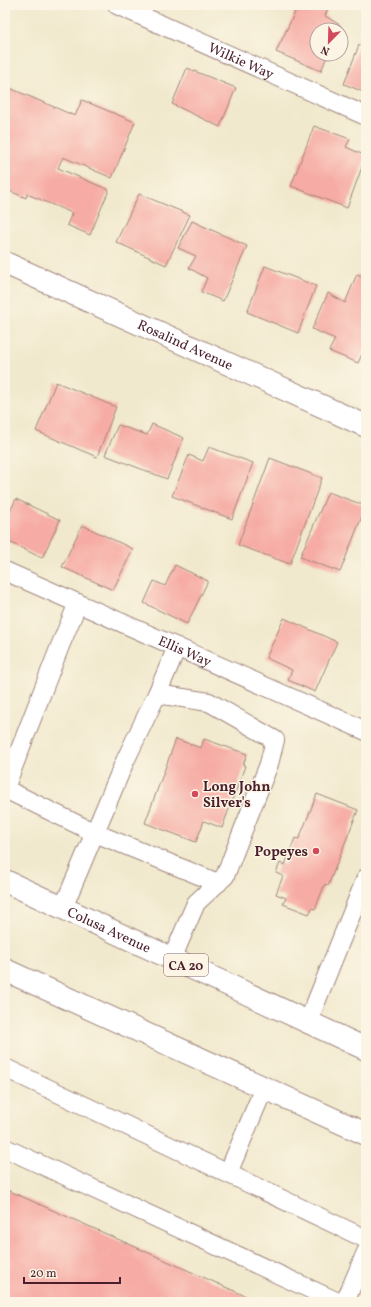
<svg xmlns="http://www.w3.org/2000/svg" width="371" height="1307" viewBox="0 0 371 1307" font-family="Vollkorn,serif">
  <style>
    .building { fill: #f6aca4 }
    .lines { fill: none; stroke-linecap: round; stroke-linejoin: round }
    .service-casing { stroke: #9e847c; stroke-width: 20 }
    .minor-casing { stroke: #9e847c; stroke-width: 24 }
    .trunk-casing { stroke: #9e847c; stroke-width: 24 }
    .service { stroke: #fff; stroke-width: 18 }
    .minor { stroke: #fff; stroke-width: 22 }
    .trunk { stroke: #fff; stroke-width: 22 }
    .poi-dot { fill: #d1495b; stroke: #fcf5e5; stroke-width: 1.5 }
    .labels { text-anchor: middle; stroke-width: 3; stroke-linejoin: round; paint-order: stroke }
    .shield { fill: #fcf5e5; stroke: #7f5f63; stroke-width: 1 }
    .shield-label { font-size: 13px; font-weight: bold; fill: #4a1f2b }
    .street-label { font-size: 14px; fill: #4a1f2b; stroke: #fcf5e5 }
    .poi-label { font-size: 14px; font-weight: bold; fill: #4a1f2b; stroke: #fcf5e5; text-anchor: start }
  </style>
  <rect width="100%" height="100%" fill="#fcf5e5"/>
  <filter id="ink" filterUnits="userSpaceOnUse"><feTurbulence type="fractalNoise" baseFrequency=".025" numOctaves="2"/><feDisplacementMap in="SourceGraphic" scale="8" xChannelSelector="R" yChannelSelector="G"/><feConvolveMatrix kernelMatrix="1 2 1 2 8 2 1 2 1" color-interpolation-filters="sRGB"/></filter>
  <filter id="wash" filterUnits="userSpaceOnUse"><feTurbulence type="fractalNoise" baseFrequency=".012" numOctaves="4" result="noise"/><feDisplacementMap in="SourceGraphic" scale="16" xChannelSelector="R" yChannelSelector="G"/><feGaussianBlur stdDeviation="0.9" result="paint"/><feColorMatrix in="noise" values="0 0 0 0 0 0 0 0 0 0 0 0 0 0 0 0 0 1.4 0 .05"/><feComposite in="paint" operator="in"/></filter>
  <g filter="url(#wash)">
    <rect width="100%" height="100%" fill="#f1e9cd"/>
    <g id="blocks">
      <g class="building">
        <path d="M 277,5 L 324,5 L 328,8 L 325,16 L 340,25 L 338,30 L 317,30 L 317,54 L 328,54 L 321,71 L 276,52 L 295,12 Z"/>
        <path d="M 359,45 L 366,48 L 366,93 L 344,84 Z"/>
        <path d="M 187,68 L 236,88 L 220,127 L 172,104 Z"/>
        <path d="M 5,86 L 75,116 L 82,100 L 135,122 L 112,178 L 63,157 L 58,168 L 109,190 L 90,235 L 67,225 L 72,213 L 27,194 L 26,198 L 5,189 Z"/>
        <path d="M 314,126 L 350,139 L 346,147 L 366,156 L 347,208 L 291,186 Z"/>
        <path d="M 139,194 L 190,215 L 166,265 L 116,242 Z"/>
        <path d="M 192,221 L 247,246 L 223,301 L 201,292 L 207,278 L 189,268 L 196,256 L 178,248 Z"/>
        <path d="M 265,266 L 316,286 L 298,333 L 247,312 Z"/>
        <path d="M 357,274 L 366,278 L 366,345 L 358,363 L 329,351 L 335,339 L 312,329 L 328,293 L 345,303 Z"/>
        <path d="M 56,382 L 116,407 L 97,457 L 36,431 Z"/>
        <path d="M 152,424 L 184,438 L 167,479 L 105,455 L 118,425 L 147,435 Z"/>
        <path d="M 209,447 L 253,463 L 232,519 L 172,496 L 189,455 L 203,461 Z"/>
        <path d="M 270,458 L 322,478 L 290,564 L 238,545 Z"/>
        <path d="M 328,492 L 366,506 L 340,572 L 300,557 Z"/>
        <path d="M 16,499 L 60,520 L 42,558 L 5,540 L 5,522 Z"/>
        <path d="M 82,525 L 133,549 L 113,590 L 62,567 Z"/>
        <path d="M 175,565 L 208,581 L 187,624 L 144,603 L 154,581 L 165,586 Z"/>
        <path d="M 284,618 L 337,642 L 315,692 L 288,680 L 292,670 L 266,658 Z"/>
        <path d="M 176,739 L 201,748 L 204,739 L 247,754 L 243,765 L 245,766 L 222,828 L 204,821 L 196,842 L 145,823 Z"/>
        <path d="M 317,794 L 358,810 L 328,886 L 325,884 L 315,909 L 312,908 L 309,914 L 283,904 L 286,898 L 276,894 L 283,876 L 276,873 L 280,863 L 285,865 L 295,838 L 299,839 Z"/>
        <path d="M 5,1189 L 122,1241 L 259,1302 L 5,1302 Z"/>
      </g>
    </g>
  </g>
  <g filter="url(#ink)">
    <use href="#blocks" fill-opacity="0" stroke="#9e847c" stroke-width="1"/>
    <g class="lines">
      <defs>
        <g id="service">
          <path id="s1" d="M 117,5 L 366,116"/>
          <path id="s2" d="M 5,571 L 366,731"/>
          <path d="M 157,694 L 177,647"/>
          <path d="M 5,788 L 60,646 L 78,603"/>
          <path d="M 5,789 L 95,833 L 218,883"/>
          <path d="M 63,908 L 125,761 L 157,694 L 209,702 L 275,740 L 269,764 L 225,876 L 196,903 L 172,959"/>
          <path d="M 308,1022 L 366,878"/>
          <path d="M 5,1068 L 366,1239"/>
          <path d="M 5,1148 L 338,1302"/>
          <path d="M 228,1173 L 264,1088"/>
          <path d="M 345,1302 L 366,1252"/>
        </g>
        <g id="minor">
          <path id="s3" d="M 5,263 L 366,426"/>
        </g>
        <g id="trunk">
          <path id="s4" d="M 5,881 L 366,1049"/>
          <path d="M 5,970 L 366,1134"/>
        </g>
      </defs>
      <use href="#service" class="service-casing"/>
      <use href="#minor" class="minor-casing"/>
      <use href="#trunk" class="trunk-casing"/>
      <use href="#service" class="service"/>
      <use href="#minor" class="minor"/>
      <use href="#trunk" class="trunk"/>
    </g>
  </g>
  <g class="poi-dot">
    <circle cx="195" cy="794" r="4"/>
    <circle cx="316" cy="851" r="4"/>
  </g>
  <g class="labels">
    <rect class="shield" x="164" y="954" width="44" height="22" rx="3"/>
    <g class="shield-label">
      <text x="186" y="970">CA 20</text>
    </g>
    <g class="street-label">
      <text dy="5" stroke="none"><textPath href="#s1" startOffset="136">Wilkie Way</textPath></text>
      <text dy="5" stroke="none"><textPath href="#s3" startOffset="198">Rosalind Avenue</textPath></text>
      <text dy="5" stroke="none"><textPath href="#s2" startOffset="197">Ellis Way</textPath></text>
      <text dy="5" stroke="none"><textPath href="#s4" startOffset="115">Colusa Avenue</textPath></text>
    </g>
    <g class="poi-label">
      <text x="203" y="791">Long John<tspan x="203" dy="16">Silver's</tspan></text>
      <text x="308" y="856" text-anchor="end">Popeyes</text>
    </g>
  </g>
  <rect width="371" height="1307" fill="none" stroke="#fcf5e5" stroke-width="20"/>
  <g transform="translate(329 42) rotate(203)"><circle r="19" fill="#fcf5e5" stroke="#b59f9b"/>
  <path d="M0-3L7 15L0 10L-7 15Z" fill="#d1495b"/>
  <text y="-6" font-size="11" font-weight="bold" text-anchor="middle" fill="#4a1f2b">N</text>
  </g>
  <path d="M24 1277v6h96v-6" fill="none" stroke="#4a1f2b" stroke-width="2"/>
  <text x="30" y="1277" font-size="12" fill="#4a1f2b" stroke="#fcf5e5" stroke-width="3" paint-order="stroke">20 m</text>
</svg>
